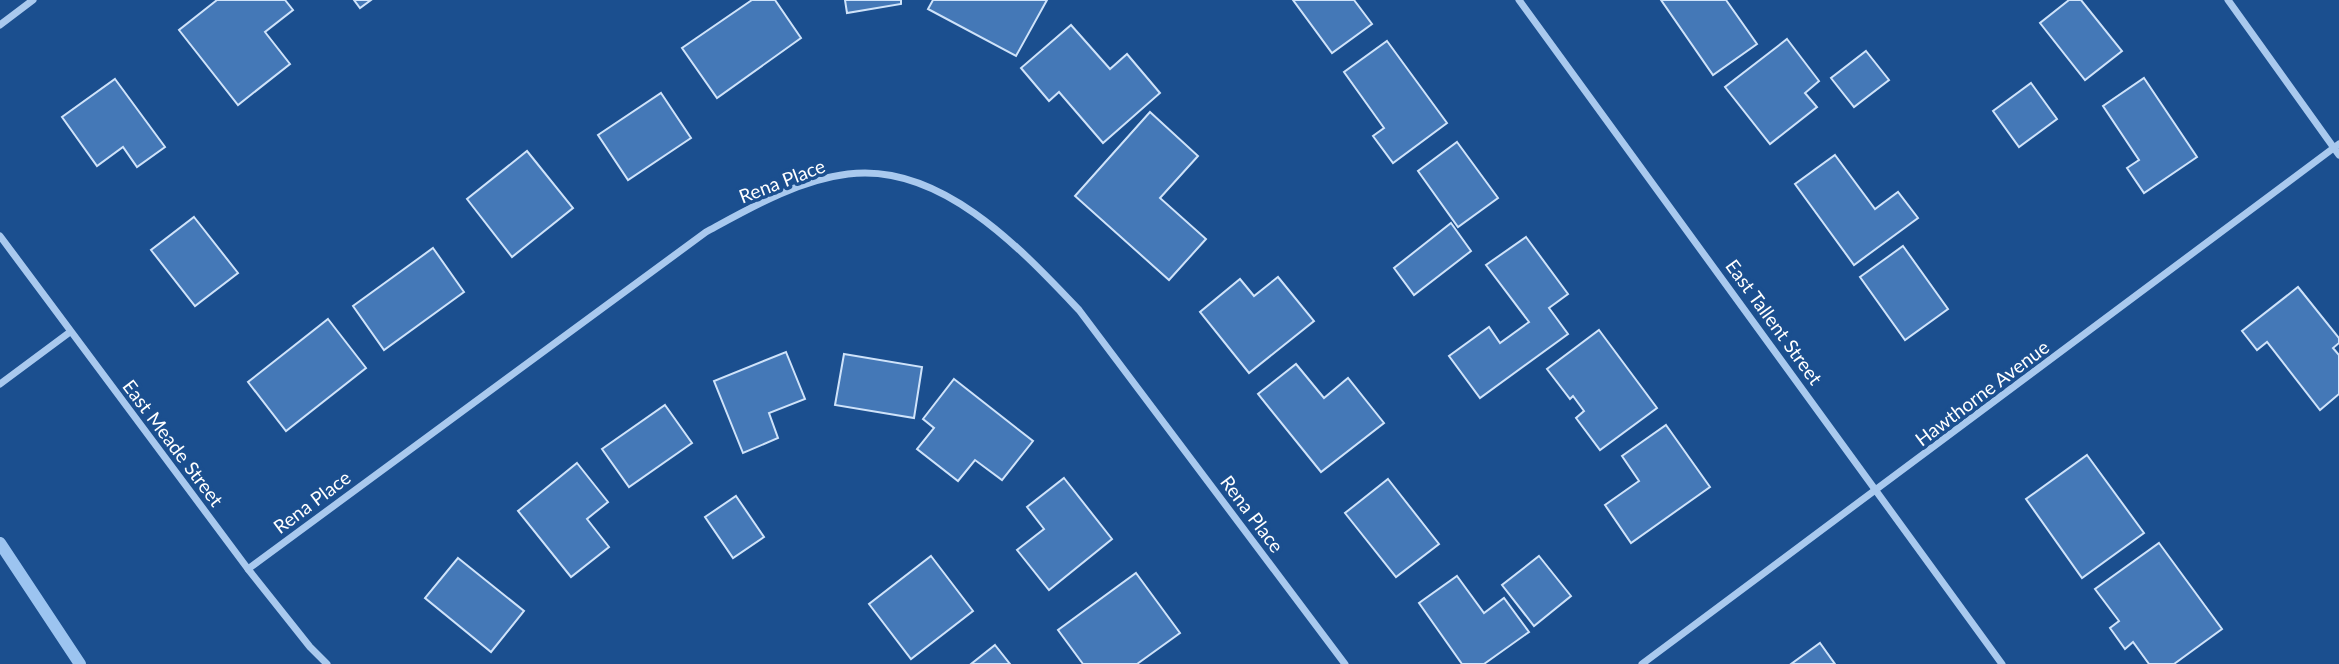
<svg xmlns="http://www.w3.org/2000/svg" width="2339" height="664" viewBox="0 0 2339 664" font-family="Lato,sans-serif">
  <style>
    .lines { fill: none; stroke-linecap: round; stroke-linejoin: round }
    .stream { stroke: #9cc4f0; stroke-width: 12 }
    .building { fill: #4478b7; stroke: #cfe3fa; stroke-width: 2 }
    .minor { stroke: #a9c9ee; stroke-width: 7 }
    .labels { text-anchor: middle; stroke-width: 7; stroke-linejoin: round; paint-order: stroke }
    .street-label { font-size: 19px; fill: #fff; stroke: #1b4f8f }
  </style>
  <rect width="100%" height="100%" fill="#1b4f8f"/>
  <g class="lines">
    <path class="stream" d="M 0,543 L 80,664"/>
  </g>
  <g class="building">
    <path d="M 217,0 L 285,0 L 293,10 L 265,32 L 290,64 L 238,105 L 179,30 Z"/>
    <path d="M 354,0 L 371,0 L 360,8 Z"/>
    <path d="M 752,0 L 775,0 L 801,38 L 717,98 L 682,48 Z"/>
    <path d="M 845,0 L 901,0 L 901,4 L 847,13 Z"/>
    <path d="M 933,0 L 1047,0 L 1016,56 L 928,9 Z"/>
    <path d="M 1293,0 L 1354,0 L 1372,24 L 1332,53 Z"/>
    <path d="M 1661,0 L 1726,0 L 1757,44 L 1713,75 Z"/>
    <path d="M 2069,0 L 2081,0 L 2122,51 L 2085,80 L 2040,23 Z"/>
    <path d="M 1071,25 L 1110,69 L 1127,54 L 1160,93 L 1103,143 L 1059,92 L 1049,101 L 1021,68 Z"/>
    <path d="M 1787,39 L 1819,81 L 1805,93 L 1817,107 L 1770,144 L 1725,87 Z"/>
    <path d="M 1387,41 L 1447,123 L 1393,163 L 1373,136 L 1384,128 L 1344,72 Z"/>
    <path d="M 1866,51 L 1889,80 L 1854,107 L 1831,78 Z"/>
    <path d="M 2144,78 L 2197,157 L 2144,193 L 2127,168 L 2139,160 L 2103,106 Z"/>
    <path d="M 115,79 L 165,147 L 137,167 L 123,147 L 97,166 L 62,117 Z"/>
    <path d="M 2031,83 L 2057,119 L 2019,147 L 1993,111 Z"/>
    <path d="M 661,93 L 691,138 L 628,180 L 598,135 Z"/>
    <path d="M 1150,112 L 1198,156 L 1160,198 L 1206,239 L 1169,280 L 1075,196 Z"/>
    <path d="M 1457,142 L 1498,198 L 1458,227 L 1418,171 Z"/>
    <path d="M 527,151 L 573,208 L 512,257 L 467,199 Z"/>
    <path d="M 1835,155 L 1875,209 L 1898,192 L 1918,218 L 1854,265 L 1795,184 Z"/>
    <path d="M 194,217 L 238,273 L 195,306 L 151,250 Z"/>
    <path d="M 1451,223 L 1471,251 L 1414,295 L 1394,268 Z"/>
    <path d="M 1526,237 L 1568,294 L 1549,308 L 1568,334 L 1480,398 L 1449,356 L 1489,327 L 1500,343 L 1529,322 L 1486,265 Z"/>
    <path d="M 1903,246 L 1948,309 L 1905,340 L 1860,277 Z"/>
    <path d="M 433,248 L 464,292 L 384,350 L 353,306 Z"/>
    <path d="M 1278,277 L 1314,321 L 1249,373 L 1200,312 L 1240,279 L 1254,296 Z"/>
    <path d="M 2298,287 L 2339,338 L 2339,343 L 2333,348 L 2339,355 L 2339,394 L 2320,410 L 2267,342 L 2257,350 L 2242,331 Z"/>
    <path d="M 328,319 L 366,368 L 286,431 L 248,382 Z"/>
    <path d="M 1599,330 L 1657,408 L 1600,450 L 1576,418 L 1584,411 L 1573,396 L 1570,399 L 1547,369 Z"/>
    <path d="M 786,352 L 805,399 L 769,413 L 778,438 L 743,453 L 714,381 Z"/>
    <path d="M 844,354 L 922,367 L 914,418 L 835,405 Z"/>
    <path d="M 1296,364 L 1324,398 L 1348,378 L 1384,423 L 1321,472 L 1258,394 Z"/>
    <path d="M 954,379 L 1033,441 L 1002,480 L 975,460 L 958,481 L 917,449 L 934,428 L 923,419 Z"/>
    <path d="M 665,405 L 692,443 L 629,487 L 602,449 Z"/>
    <path d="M 1666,425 L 1710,487 L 1631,543 L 1605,505 L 1639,481 L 1622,456 Z"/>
    <path d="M 2087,455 L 2144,533 L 2082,578 L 2026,499 Z"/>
    <path d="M 577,463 L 608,502 L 587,519 L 609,547 L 571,577 L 518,511 Z"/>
    <path d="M 1064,478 L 1112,539 L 1049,590 L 1017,550 L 1044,529 L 1027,507 Z"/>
    <path d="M 1388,479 L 1439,544 L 1396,577 L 1345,513 Z"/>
    <path d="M 736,496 L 764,537 L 733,558 L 705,517 Z"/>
    <path d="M 2159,543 L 2222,629 L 2174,664 L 2149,664 L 2133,642 L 2125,649 L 2110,628 L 2119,621 L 2095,589 Z"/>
    <path d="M 931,556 L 973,611 L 911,659 L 869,604 Z"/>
    <path d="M 1539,556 L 1571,596 L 1534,626 L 1502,585 Z"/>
    <path d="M 458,558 L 524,611 L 491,652 L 425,598 Z"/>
    <path d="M 1136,573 L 1180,633 L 1137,664 L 1083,664 L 1058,630 Z"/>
    <path d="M 1457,576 L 1484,613 L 1504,598 L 1529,632 L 1484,664 L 1462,664 L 1419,603 Z"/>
    <path d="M 1820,643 L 1835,664 L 1791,664 Z"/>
    <path d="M 995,645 L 1010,664 L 971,664 Z"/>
  </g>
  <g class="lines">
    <g class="minor">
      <path d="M 1519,0 L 2002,664"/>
      <path d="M 2228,0 L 2339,155"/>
      <path d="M 0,25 L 33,0"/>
      <path d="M 0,236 L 248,569 L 310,647 L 327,664"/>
      <path d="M 0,384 L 70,332"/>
      <path d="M 248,569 L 706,232 C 750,208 798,180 848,174 C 941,162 1022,250 1079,310 L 1345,664"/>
      <path d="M 1642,664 L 2339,144"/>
    </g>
  </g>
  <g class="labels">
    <g class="street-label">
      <text transform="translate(782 181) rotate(-21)" y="7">Rena Place</text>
      <text transform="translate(1774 322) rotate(54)" y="7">East Tallent Street</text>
      <text transform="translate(1982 393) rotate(-37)" y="7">Hawthorne Avenue</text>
      <text transform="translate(173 443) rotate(53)" y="7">East Meade Street</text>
      <text transform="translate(312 502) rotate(-37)" y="7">Rena Place</text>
      <text transform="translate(1252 514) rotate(53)" y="7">Rena Place</text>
    </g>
  </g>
</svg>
